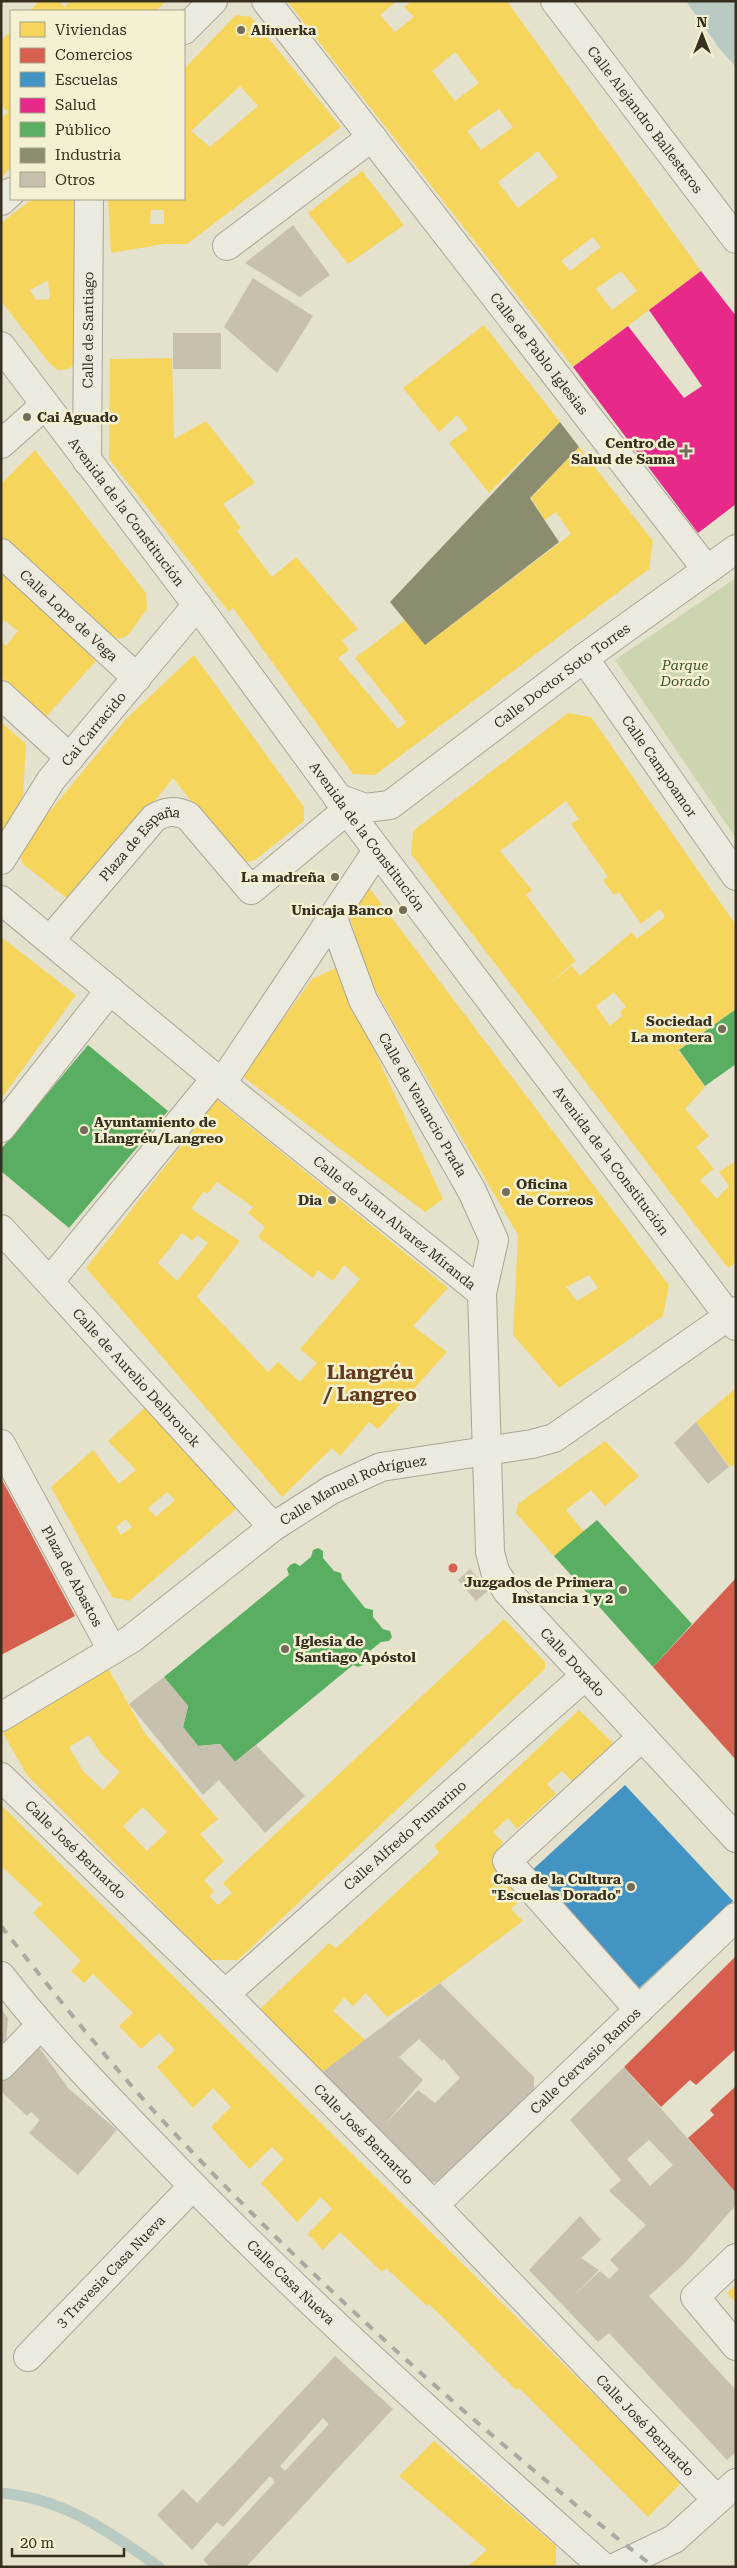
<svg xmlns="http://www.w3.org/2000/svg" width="737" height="2568" viewBox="0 0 737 2568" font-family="'Roboto Serif',serif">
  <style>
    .green { fill: #cdd4b0 }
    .water { fill: #b9cac2 }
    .homes { fill: #f6d55c; fill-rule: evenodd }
    .shops { fill: #d6604d }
    .schools { fill: #4393c3 }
    .health { fill: #e7298a }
    .public { fill: #5aae61 }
    .industry { fill: #8c8c6e }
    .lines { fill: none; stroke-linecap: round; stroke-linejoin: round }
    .stream { stroke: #b9cac2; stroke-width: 11 }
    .building { fill: #c7c0ae; fill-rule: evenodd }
    .minor-casing { stroke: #a9a596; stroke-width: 30 }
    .minor { stroke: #eceadf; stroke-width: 28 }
    .rail { stroke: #aba99f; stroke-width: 4; stroke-dasharray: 9 9; stroke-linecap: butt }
    .poi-dot { fill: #746d5c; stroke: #f4f1d3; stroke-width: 2 }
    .labels { text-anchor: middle; stroke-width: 5; stroke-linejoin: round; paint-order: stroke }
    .poi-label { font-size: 14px; font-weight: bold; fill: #372f1f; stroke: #f4f1d3; text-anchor: end }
    .street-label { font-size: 14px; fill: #372f1f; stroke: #f4f1d3 }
    .park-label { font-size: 14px; font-style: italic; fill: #3e5326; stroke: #f4f1d3 }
    .district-label { font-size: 19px; font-weight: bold; fill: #623b1f; stroke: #f4f1d3 }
  </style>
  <rect width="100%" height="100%" fill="#e4e1cd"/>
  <path class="green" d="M 736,578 L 736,838 L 615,660 Z"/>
  <path class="water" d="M 686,1 L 736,1 L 736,67 L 719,48 Z"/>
  <g class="homes">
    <path d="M 39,1 L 58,1 L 65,7 L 70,1 L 166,1 L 156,11 L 30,11 Z"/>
    <path d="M 287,1 L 397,1 L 380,15 L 395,32 L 414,17 L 404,7 L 412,1 L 507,1 L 701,271 L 573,367 ZM 455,52 L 479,83 L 455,101 L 432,71 ZM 499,109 L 513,127 L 481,150 L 467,131 ZM 538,151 L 558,177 L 518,208 L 498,182 ZM 593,237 L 601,247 L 570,271 L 561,261 ZM 621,271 L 637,291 L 612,310 L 596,289 Z"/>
    <path d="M 236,15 L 251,17 L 341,127 L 187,244 L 164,244 L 111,253 L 108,199 L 184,199 L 184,69 ZM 240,86 L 258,106 L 210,147 L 191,131 ZM 151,210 L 164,210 L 164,224 L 150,224 Z"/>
    <path d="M 11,31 L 11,167 L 1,178 L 1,119 L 8,112 L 1,105 L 1,41 Z"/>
    <path d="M 362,171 L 404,225 L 348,264 L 308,213 Z"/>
    <path d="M 32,199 L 78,199 L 77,362 L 69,369 L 58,370 L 50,364 L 1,301 L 1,223 ZM 48,280 L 50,299 L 36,300 L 30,290 Z"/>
    <path d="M 484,325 L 560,422 L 489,493 L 449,443 L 468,429 L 457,415 L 439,432 L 403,388 Z"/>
    <path d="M 172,358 L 174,439 L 206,421 L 255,483 L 223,504 L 241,528 L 237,531 L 272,577 L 296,557 L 358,629 L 342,640 L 349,650 L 338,658 L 398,729 L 406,722 L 355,658 L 405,620 L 425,645 L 571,534 L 556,512 L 545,520 L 531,498 L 579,447 L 653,541 L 649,569 L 375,775 L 353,774 L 233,608 L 229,612 L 109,459 L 110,359 Z"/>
    <path d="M 35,450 L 146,593 L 147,609 L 129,634 L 123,638 L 110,639 L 1,542 L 1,484 Z"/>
    <path d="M 1,570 L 96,661 L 45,718 L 1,677 L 1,642 L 6,646 L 18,631 L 4,620 L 1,625 Z"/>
    <path d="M 194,655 L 304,807 L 304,821 L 255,860 L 243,863 L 236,859 L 173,778 L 73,903 L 23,864 L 19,855 L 21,846 L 126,719 Z"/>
    <path d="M 568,713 L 591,717 L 736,925 L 736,1009 L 678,1050 L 705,1087 L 685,1109 L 709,1136 L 696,1147 L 714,1169 L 700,1180 L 717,1199 L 729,1186 L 719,1172 L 736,1161 L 736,1262 L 728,1268 L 411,854 L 413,831 ZM 566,801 L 579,819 L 571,824 L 608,877 L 603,880 L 614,895 L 619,892 L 641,924 L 660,909 L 665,917 L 637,939 L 632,932 L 580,976 L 572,966 L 544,988 L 576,961 L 526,895 L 532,890 L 500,851 ZM 614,992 L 626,1007 L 620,1012 L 622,1016 L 610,1026 L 596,1006 Z"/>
    <path d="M 1,722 L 26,744 L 23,795 L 1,836 Z"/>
    <path d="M 367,885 L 669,1285 L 663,1316 L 559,1388 L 513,1335 L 518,1235 L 369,979 L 349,915 ZM 589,1275 L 598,1288 L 577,1301 L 566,1287 Z"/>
    <path d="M 1,937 L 76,995 L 1,1099 Z"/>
    <path d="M 336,968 L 443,1199 L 425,1212 L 242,1076 L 312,979 Z"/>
    <path d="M 217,1100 L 448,1288 L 413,1326 L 447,1352 L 378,1429 L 369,1422 L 340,1456 L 332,1448 L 282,1497 L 86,1268 ZM 217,1182 L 253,1207 L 248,1213 L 265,1227 L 258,1237 L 313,1278 L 318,1270 L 333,1281 L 344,1265 L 360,1279 L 300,1349 L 317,1363 L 300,1382 L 278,1362 L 268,1372 L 197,1297 L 240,1241 L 191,1209 L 204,1191 L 207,1194 ZM 182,1233 L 192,1241 L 197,1235 L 208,1243 L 177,1281 L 158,1263 Z"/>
    <path d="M 736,1388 L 736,1463 L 730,1467 L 696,1422 Z"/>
    <path d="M 147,1406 L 175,1436 L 236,1509 L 129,1601 L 112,1597 L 51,1487 L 93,1450 L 119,1484 L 136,1470 L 108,1441 ZM 167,1492 L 175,1500 L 156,1517 L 148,1508 ZM 126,1519 L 132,1527 L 121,1535 L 116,1527 Z"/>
    <path d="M 605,1441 L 639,1476 L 605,1506 L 591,1490 L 566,1510 L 584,1532 L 554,1556 L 516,1513 L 518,1504 Z"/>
    <path d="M 504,1619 L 545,1662 L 545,1669 L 238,1960 L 208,1960 L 138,1886 L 27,1775 L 3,1733 L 108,1668 L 144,1732 L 218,1819 L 200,1834 L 224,1861 L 204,1880 L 214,1891 L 209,1896 L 218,1905 L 232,1893 L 223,1883 ZM 89,1735 L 101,1754 L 120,1772 L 103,1790 L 83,1771 L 69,1747 ZM 143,1807 L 167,1832 L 147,1851 L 123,1826 Z"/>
    <path d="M 579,1710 L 613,1743 L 572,1781 L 562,1771 L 547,1784 L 556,1794 L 517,1829 L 508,1818 L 493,1832 L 503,1842 L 493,1863 L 524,1896 L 511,1909 L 523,1921 L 440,1983 L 387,2017 L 366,1993 L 353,2006 L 344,1998 L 333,2011 L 365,2040 L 321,2073 L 259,2010 L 329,1943 L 336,1948 L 439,1853 L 434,1846 Z"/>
    <path d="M 1,1805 L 682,2482 L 648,2517 L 519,2388 L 516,2390 L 429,2304 L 427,2306 L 386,2268 L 382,2272 L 340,2232 L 323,2250 L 308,2234 L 332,2209 L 321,2197 L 297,2222 L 261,2183 L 284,2159 L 272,2147 L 249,2169 L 211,2127 L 231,2107 L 213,2088 L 193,2108 L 157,2067 L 175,2050 L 159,2033 L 141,2049 L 119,2026 L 133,2013 L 93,1974 L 84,1983 L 71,1971 L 81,1961 L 33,1913 L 42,1904 L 1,1866 Z"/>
    <path d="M 736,2285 L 736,2303 L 727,2293 Z"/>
    <path d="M 434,2441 L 556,2546 L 556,2567 L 467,2567 L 487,2550 L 399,2476 Z"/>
  </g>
  <g class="shops">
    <path d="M 1,1478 L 75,1616 L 1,1655 Z"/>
    <circle cx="453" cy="1568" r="4.5"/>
    <path d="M 736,1578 L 736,1760 L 653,1667 Z"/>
    <path d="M 736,1956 L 736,2049 L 696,2085 L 690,2080 L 661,2107 L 624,2067 Z"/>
    <path d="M 736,2086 L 736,2193 L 688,2138 L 714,2115 L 710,2110 Z"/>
  </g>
  <path class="schools" d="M 625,1785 L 733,1901 L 637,1990 L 529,1873 Z"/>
  <path class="health" d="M 701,271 L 736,316 L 736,504 L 698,533 L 573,367 L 628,326 L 684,398 L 702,386 L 649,310 Z"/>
  <g class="public">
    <path d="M 736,1009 L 736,1064 L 705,1086 L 679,1050 Z"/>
    <path d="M 88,1045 L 168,1111 L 69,1228 L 1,1171 L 1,1149 Z"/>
    <path d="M 597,1520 L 692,1624 L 653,1667 L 554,1556 Z"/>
    <path d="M 318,1548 L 323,1551 L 323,1558 L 334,1571 L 341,1573 L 342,1579 L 365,1608 L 373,1610 L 373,1617 L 383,1629 L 390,1631 L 392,1637 L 389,1641 L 381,1642 L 365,1655 L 366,1661 L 363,1665 L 358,1667 L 353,1665 L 235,1762 L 220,1744 L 198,1746 L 183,1727 L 188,1706 L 164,1677 L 289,1575 L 287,1569 L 290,1565 L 295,1563 L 300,1566 L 311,1557 L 313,1550 Z"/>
  </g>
  <path class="industry" d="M 560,422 L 579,447 L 530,498 L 559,542 L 425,645 L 390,602 Z"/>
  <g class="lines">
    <path class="stream" d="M 1,2493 C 63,2498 110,2532 159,2567"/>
  </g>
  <g class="building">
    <path d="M 293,225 L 330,275 L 300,297 L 245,263 Z"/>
    <path d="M 253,278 L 313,316 L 277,373 L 224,327 Z"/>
    <rect x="173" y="333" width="48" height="36"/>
    <path d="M 696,1422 L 729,1467 L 708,1484 L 674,1443 Z"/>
    <path d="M 470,1569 L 489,1590 L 476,1601 L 458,1580 Z"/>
    <path d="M 164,1677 L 188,1706 L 183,1727 L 198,1746 L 220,1744 L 235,1762 L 256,1745 L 305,1796 L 265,1833 L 219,1780 L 203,1795 L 129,1704 Z"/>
    <path d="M 440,1983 L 534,2077 L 534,2094 L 448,2181 L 431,2182 L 321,2073 ZM 419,2039 L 442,2061 L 444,2059 L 460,2078 L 435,2103 L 418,2090 L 385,2124 L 423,2080 L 399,2057 Z"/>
    <path d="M 1,2009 L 8,2018 L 6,2042 L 1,2047 Z"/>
    <path d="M 28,2047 L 39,2047 L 68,2088 L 117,2130 L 78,2175 L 29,2133 L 40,2120 L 31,2112 L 27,2116 L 1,2091 L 1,2076 Z"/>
    <path d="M 624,2067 L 736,2193 L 736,2205 L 685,2263 L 649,2296 L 736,2390 L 736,2452 L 727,2460 L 609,2333 L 598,2342 L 529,2270 L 580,2216 L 601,2240 L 581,2258 L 599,2270 L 572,2297 L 600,2271 L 609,2279 L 619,2269 L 610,2260 L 646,2225 L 609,2191 L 621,2180 L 570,2120 ZM 649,2140 L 673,2165 L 650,2186 L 627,2159 Z"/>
    <path d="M 335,2356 L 393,2409 L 246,2567 L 210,2567 L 203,2560 L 275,2482 L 270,2476 L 223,2527 L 217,2522 L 192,2550 L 157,2515 L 183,2489 L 197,2503 ZM 323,2418 L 329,2424 L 285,2471 L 280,2466 Z"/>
  </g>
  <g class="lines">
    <defs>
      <g id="minor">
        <path id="s1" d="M 266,1 L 707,570"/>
        <path id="s2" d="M 555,1 L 736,239"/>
        <path d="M 184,30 L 213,1"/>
        <path d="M 1,201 L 11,192"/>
        <path d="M 227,246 L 372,137"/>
        <path id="s3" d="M 1,346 L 197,605 L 347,810 L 736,1326"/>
        <path d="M 1,444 L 45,405"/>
        <path id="s4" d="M 87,461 L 89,199"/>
        <path id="s5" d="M 1,553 L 137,678"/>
        <path id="s6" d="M 584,658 L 736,876"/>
        <path d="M 1,695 L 70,758"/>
        <path id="s7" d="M 338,798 L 365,808 L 390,805 L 584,658 L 736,549"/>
        <path id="s8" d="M 1,860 L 51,780 L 197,605"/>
        <path id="s9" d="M 1,900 L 231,1091 L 482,1293 L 490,1552 L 495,1571 L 507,1591 L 736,1838"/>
        <path id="s10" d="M 333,918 L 363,1000 L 472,1191 L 494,1240 L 482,1293"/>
        <path id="s11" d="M 50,940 L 154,818 C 166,811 175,810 188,816 L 251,890 L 347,810"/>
        <path d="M 222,1083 L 377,851"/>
        <path d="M 1,1128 L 110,990"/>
        <path id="s12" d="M 1,1229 L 273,1527"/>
        <path d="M 50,1281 L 216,1078"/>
        <path id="s13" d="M 1,1444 L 112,1650"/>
        <path id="s14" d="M 1,1717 L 131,1639 L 273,1527 L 331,1490 L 381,1467 L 532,1444 L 554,1438 L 736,1311"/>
        <path id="s15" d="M 1,1777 L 225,1994 L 434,2205 L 717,2500"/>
        <path id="s16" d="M 1,1976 C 50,2039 105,2095 160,2152 C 300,2298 452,2432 603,2567"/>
        <path id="s17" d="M 225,1994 L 585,1676"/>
        <path d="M 639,2010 L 507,1861 L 642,1737"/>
        <path d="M 1,2066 L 40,2026"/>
        <path id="s18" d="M 434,2205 L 736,1917"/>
        <path d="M 736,2258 L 695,2297 L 736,2346"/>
        <path id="s19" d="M 28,2357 L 193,2186"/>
        <path d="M 616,2567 L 674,2539 L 736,2483"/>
      </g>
    </defs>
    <use href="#minor" class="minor-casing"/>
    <use href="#minor" class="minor"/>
    <path class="rail" d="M 1,1926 C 53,1992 106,2059 163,2121 C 313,2282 480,2432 654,2567"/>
  </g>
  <g class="poi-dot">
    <circle cx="241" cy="30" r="5"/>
    <circle cx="27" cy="417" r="5"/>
    <path d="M683.5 443.5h5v5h5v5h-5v5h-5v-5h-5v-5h5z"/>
    <circle cx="335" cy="877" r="5"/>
    <circle cx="403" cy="910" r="5"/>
    <circle cx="722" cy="1029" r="5"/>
    <circle cx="84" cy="1130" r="5"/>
    <circle cx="506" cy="1192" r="5"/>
    <circle cx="332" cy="1200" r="5"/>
    <circle cx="623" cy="1590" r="5"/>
    <circle cx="285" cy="1649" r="5"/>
    <circle cx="631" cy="1887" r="5"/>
  </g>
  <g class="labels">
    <g class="poi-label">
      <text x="251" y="35" text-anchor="start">Alimerka</text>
      <text x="37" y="422" text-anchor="start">Cai Aguado</text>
      <text x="675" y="448">Centro de<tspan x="675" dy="16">Salud de Sama</tspan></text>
      <text x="325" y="882">La madreña</text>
      <text x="393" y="915">Unicaja Banco</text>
      <text x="712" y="1026">Sociedad<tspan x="712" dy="16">La montera</tspan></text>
      <text x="94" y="1127" text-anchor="start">Ayuntamiento de<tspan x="94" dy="16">Llangréu/Langreo</tspan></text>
      <text x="516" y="1189" text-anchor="start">Oficina<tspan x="516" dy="16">de Correos</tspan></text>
      <text x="322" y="1205">Dia</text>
      <text x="613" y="1587">Juzgados de Primera<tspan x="613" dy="16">Instancia 1 y 2</tspan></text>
      <text x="295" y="1646" text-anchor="start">Iglesia de<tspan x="295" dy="16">Santiago Apóstol</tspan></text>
      <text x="621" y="1884">Casa de la Cultura<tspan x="621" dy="16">"Escuelas Dorado"</tspan></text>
    </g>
    <g class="street-label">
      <text dy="5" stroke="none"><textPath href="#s2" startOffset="149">Calle Alejandro Ballesteros</textPath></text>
      <text dy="5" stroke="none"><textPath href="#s4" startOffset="131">Calle de Santiago</textPath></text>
      <text dy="5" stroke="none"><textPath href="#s1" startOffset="446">Calle de Pablo Iglesias</textPath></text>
      <text dy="5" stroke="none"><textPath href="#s3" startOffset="208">Avenida de la Constitución</textPath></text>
      <text dy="5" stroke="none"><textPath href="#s5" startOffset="92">Calle Lope de Vega</textPath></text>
      <text dy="5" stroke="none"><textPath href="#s7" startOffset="269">Calle Doctor Soto Torres</textPath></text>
      <text dy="5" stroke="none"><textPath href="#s8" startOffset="161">Cai Carracido</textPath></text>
      <text dy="5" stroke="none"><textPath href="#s6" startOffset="132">Calle Campoamor</textPath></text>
      <text dy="5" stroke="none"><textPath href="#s3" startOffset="612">Avenida de la Constitución</textPath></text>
      <text dy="5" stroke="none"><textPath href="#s11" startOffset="134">Plaza de España</textPath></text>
      <text dy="5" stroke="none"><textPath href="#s10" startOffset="208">Calle de Venancio Prada</textPath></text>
      <text dy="5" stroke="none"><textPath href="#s3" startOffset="1018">Avenida de la Constitución</textPath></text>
      <text dy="5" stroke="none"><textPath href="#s9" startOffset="509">Calle de Juan Alvarez Miranda</textPath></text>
      <text dy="5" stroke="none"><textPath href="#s12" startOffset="201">Calle de Aurelio Delbrouck</textPath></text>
      <text dy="5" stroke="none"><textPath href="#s14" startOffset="422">Calle Manuel Rodríguez</textPath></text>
      <text dy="5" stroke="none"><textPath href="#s13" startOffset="150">Plaza de Abastos</textPath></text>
      <text dy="5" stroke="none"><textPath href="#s9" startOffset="1020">Calle Dorado</textPath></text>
      <text dy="5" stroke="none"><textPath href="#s17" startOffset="240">Calle Alfredo Pumarino</textPath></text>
      <text dy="5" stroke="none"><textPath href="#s15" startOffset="104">Calle José Bernardo</textPath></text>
      <text dy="5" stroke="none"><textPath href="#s18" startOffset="209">Calle Gervasio Ramos</textPath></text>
      <text dy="5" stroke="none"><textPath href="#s15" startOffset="509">Calle José Bernardo</textPath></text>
      <text dy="5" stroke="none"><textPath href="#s19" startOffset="119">3 Travesia Casa Nueva</textPath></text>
      <text dy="5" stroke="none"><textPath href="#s16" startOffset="422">Calle Casa Nueva</textPath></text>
      <text dy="5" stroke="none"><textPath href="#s15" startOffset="914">Calle José Bernardo</textPath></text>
    </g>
    <g class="park-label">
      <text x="685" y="670">Parque<tspan x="685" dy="16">Dorado</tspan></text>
    </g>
    <g class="district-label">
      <text x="370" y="1379">Llangréu<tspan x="370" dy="22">/ Langreo</tspan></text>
    </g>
  </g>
  <rect width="737" height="2568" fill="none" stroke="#372f1f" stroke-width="5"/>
  <rect x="10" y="10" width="175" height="190" fill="#f4f1d3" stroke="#a8a38b"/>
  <rect x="20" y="22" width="25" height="15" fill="#f6d55c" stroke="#a8a38b"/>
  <text x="55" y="35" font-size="15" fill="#372f1f">Viviendas</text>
  <rect x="20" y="48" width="25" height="15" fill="#d6604d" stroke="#a8a38b"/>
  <text x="55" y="60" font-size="15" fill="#372f1f">Comercios</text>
  <rect x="20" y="72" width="25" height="15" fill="#4393c3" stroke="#a8a38b"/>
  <text x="55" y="85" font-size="15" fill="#372f1f">Escuelas</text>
  <rect x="20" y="98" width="25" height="15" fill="#e7298a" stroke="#a8a38b"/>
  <text x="55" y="110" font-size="15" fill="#372f1f">Salud</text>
  <rect x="20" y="122" width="25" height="15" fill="#5aae61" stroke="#a8a38b"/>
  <text x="55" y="135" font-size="15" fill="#372f1f">Público</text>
  <rect x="20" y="148" width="25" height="15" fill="#8c8c6e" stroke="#a8a38b"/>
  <text x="55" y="160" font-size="15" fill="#372f1f">Industria</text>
  <rect x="20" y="172" width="25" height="15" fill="#c7c0ae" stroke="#a8a38b"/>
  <text x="55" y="185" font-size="15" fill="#372f1f">Otros</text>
  <g transform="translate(702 35)" stroke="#f4f1d3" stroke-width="4" paint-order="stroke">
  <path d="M0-4L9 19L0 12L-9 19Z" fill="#372f1f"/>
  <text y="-8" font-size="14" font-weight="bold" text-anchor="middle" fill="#372f1f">N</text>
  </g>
  <path d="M12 2548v8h112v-8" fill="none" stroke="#372f1f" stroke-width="2.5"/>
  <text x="20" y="2548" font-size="15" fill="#372f1f" stroke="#f4f1d3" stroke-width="4" paint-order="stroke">20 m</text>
</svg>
